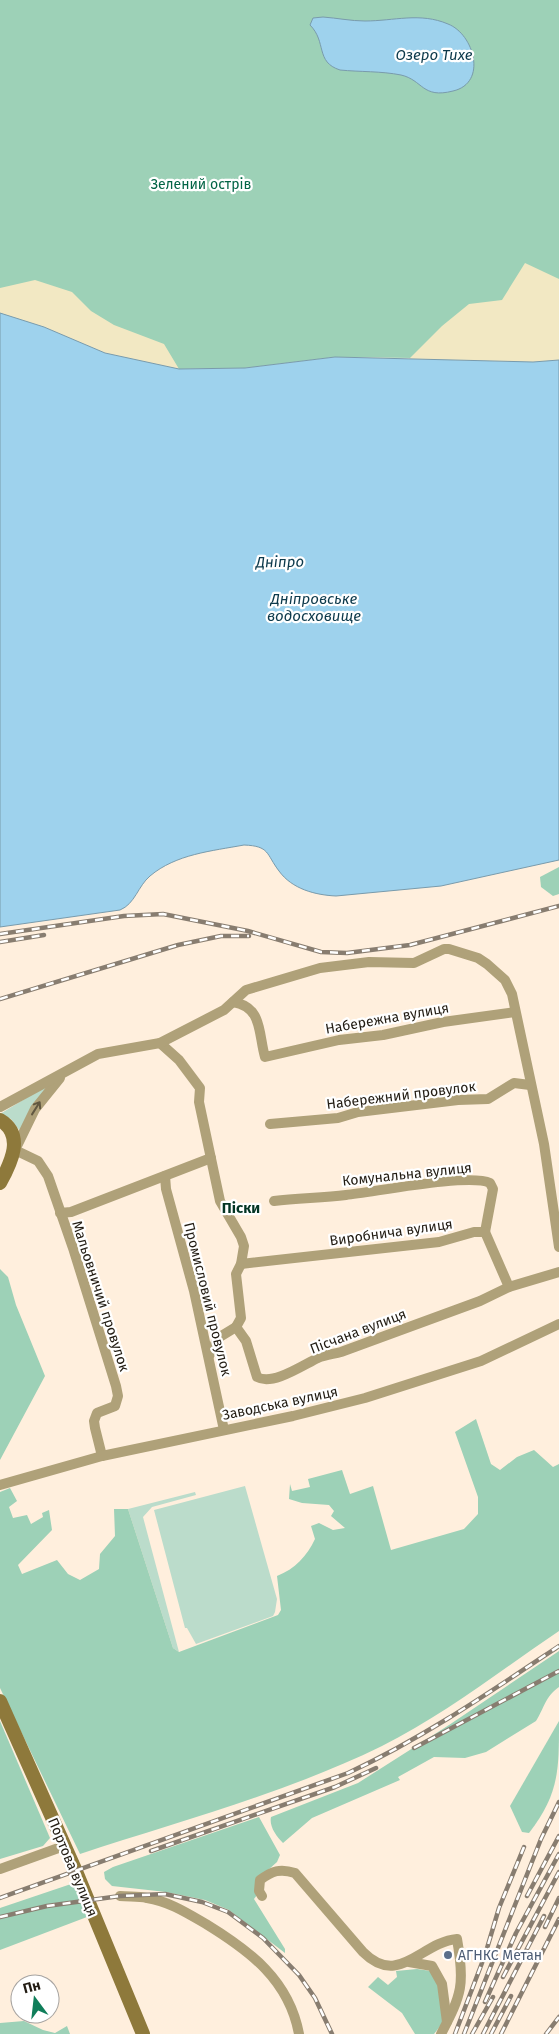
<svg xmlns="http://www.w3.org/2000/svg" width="559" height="2034" viewBox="0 0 559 2034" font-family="'Fira Sans',sans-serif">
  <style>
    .green { fill: #bbdccb }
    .forest { fill: #9dd1b7 }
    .sand { fill: #f2e8c3 }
    .water { fill: #9ed2ed; stroke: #799bac }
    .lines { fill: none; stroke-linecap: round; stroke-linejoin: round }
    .street { stroke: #afa179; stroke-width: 10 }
    .secondary { stroke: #8e793b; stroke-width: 14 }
    .rail-casing { stroke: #887d70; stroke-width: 4.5 }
    .rail { stroke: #fff; stroke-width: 2.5; stroke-dasharray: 8; stroke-linecap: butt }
    .oneway { stroke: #615841 }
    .service-dot { fill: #5c6f8a; stroke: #fff; stroke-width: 2 }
    .labels { text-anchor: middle; stroke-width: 4.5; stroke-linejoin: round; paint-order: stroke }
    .park-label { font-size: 14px; fill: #026445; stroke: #fff }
    .street-label { font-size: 14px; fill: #221c13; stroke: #fff }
    .service-label { font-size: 14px; fill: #4e5e75; stroke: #fff; text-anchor: start }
    .water-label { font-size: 15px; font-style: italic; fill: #0c394b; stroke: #fff }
    .neighbourhood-label { font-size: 15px; font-weight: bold; fill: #033524; stroke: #fff }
  </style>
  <rect width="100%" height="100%" fill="#ffefdd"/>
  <g class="green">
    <path d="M 46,1086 L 46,1089 L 20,1131 L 11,1119 L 0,1114 Z"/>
    <path d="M 245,1486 L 277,1599 L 275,1612 L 273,1616 L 196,1644 L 187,1628 L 185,1628 L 154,1510 Z"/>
    <path d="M 195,1492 L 196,1495 L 152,1507 L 143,1517 L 179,1652 L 173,1648 L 128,1509 Z"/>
  </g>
  <g class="forest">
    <path d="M 0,0 L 559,0 L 559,360 L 335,357 L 245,368 L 179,369 L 0,313 Z"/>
    <path d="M 559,867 L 559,894 L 553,896 L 541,887 L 540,877 Z"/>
    <path d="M 0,1269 L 8,1277 L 16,1305 L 45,1376 L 0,1460 Z"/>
    <path d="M 476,1419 L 491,1464 L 500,1470 L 517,1457 L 534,1450 L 553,1467 L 559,1464 L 559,1631 C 501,1670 444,1715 382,1746 C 286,1793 181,1821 80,1854 L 0,1688 L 0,1492 L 10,1488 L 17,1501 L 9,1507 L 13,1518 L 27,1515 L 31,1524 L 43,1517 L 42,1513 L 49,1510 L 52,1530 L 18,1565 L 22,1574 L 57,1560 L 68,1574 L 80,1580 L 99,1569 L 100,1554 L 115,1536 L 114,1509 L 128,1509 L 173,1648 L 179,1652 L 278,1615 L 281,1610 L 277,1576 C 295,1569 307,1556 315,1539 L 311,1526 L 319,1523 L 333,1530 L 345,1528 L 331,1516 L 334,1511 L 329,1505 L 302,1503 L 289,1499 L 290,1484 L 292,1491 L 310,1487 L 308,1479 L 342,1470 L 350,1494 L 373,1486 L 391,1550 L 464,1529 L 478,1514 L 478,1497 L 455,1432 Z"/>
    <path d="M 559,1651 L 559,1687 C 544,1698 545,1707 536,1721 L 486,1752 L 465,1758 L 434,1757 L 398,1777 L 400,1780 L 312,1818 L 283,1843 C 276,1836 269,1826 271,1817 L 358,1783 L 449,1725 Z"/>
    <path d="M 0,1721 L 50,1838 L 43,1846 L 0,1859 Z"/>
    <path d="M 559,1721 C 559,1771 559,1794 529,1833 L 522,1832 L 510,1806 Z"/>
    <path d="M 259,1817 L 280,1855 L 277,1862 L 257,1880 L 257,1895 L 254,1899 L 285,1949 L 285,1953 L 229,1910 L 205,1900 L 166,1892 L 112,1886 L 105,1879 L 104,1872 L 113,1867 Z"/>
    <path d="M 74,1883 L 87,1917 L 0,1950 L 0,1908 Z"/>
    <path d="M 417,1969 L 431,1971 L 437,1980 L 444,2021 L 434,2034 L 415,2034 L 402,2013 L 368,1987 L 378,1977 L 388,1985 L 397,1977 L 396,1971 Z"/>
    <path d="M 24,2021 L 43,2030 L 55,2033 L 67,2026 L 70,2034 L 0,2034 L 0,2023 Z"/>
  </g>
  <g class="sand">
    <path d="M 525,263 L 559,279 L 559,360 L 533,362 L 409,359 L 442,326 L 469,304 L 502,300 Z"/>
    <path d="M 35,280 L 72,292 L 91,311 L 114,325 L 164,344 L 179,369 L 105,353 L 44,327 L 0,313 L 0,288 Z"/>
  </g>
  <g class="water">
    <path d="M 323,17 C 337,18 351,21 365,21 C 394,21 420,12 448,24 C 474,34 488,83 453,91 C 422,99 423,80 401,75 C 381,71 360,72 340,70 C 315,62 327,42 310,25 L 313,18 Z"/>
    <path d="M 0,313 L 44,327 L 105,353 L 179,369 L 245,368 L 335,357 L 533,362 L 559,360 L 559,860 L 441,886 L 336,896 C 315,895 292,889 279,871 C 266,854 270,846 244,845 C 212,851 176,854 150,876 C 138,886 135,904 120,910 L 0,927 Z"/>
  </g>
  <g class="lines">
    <g class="street">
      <path d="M 233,1002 C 263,1007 258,1033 265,1057 L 339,1040 L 383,1035 L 443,1022 L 515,1012"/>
      <path d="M 160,1043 L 179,1060 L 200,1088 L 199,1102 L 220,1201 L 241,1237 L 244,1246 L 241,1264 L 236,1274 L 241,1318 L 236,1327"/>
      <path d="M 60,1078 L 35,1109 L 15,1150 L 38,1161 L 48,1176 L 73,1248 L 116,1386 L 118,1396 L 115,1406 L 97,1413 L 94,1421 L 95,1428 L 102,1456"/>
      <path d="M 0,1107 L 98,1054 L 160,1043 L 224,1010 L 246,990 L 320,968 L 369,962 L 414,963 L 444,949 L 449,949 L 478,958 L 487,964 L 505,980 L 512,994 L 544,1144 L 559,1247"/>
      <path d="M 270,1124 L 338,1118 L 358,1112 L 458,1100 L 488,1099 L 514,1083 L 530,1085"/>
      <path d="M 165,1176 L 166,1189 L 194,1291 L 224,1430"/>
      <path d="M 274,1201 C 298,1198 322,1198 346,1195 C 375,1192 469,1173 490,1183 L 493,1189 L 485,1232"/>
      <path d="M 60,1213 L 71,1212 L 211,1158"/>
      <path d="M 241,1264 L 439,1242 L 474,1232 L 485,1232 L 509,1287"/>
      <path d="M 209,1356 L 218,1338 L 236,1327 L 246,1341 L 257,1377 C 273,1386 303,1365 318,1358 C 325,1355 334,1354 341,1352 L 480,1301 L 509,1287 L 559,1272"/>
      <path d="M 0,1485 L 102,1456 L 293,1416 L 365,1398 L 481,1361 L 559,1324"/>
      <path d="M 0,1869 L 64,1846"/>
      <path d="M 120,1896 C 129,1897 138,1896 147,1898 C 168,1901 187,1913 206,1924 C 250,1951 289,1980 299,2034"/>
      <path d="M 262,1896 L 259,1891 L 260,1880 C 272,1871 280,1868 295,1873 L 363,1952 C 399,1988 421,1942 457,1939 C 465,1984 462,1994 441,2034"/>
      <path d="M 409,1962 L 432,1966 L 442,1984 L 447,2022"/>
    </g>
    <g class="secondary">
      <path d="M 0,1120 C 25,1135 11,1163 0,1183"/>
      <path d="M 0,1701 L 75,1869 L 143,2034"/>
    </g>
    <defs>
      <g id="rail">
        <path d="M 0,934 L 124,916 L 163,914 L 248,931 L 321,952 L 347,953 L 410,945 L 559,906"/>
        <path d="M 0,942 L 44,935"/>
        <path d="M 0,999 L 178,945 L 221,936 L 249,936"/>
        <path d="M 414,1748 L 559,1671"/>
        <path d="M 151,1851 L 335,1787 L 376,1768"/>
        <path d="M 527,1896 L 559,1836"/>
        <path d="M 0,1898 L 348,1773 C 423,1738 490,1692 559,1646"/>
        <path d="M 0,1917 L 47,1906 L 120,1896 L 165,1894 L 202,1902 L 228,1912 L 263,1938 L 299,1975 L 315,1998 L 332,2034"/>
        <path d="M 545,1927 L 559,1898"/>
        <path d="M 503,1977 L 559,1872"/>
        <path d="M 485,2002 L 516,1933 L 559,1854"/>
        <path d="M 455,2034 L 485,1955 L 499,1908 L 524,1847"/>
        <path d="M 464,2034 L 541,1839 L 559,1802"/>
        <path d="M 472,2034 L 493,1997"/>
        <path d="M 483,2034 L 544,1916"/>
        <path d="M 491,2034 L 511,1996"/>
        <path d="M 501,2034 L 559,1919"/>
        <path d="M 546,2034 L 559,2017"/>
      </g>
    </defs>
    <use href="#rail" class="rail-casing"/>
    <use href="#rail" class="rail"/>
  </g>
  <defs><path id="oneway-shaft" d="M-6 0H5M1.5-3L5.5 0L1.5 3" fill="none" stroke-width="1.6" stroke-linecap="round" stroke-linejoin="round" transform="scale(1.25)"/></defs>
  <use class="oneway" href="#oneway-shaft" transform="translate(36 1108) rotate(-58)"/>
  <circle class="service-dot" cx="448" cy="1955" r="5"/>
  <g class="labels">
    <g class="park-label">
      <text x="201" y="189">Зелений острів</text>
    </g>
    <g class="street-label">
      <text transform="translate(387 1018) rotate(-10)" y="5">Набережна вулиця</text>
      <text transform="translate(401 1095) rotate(-7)" y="5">Набережний провулок</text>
      <text transform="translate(407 1174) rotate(-6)" y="5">Комунальна вулиця</text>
      <text transform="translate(391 1232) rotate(-8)" y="5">Виробнича вулиця</text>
      <text transform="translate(101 1296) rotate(72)" y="5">Мальовничий провулок</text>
      <text transform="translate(208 1299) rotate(76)" y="5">Промисловий провулок</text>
      <text transform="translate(358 1331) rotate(-21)" y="5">Пісчана вулиця</text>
      <text transform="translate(280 1403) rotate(-12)" y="5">Заводська вулиця</text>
      <text transform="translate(73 1867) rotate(67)" y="5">Портова вулиця</text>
    </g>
    <g class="service-label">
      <text x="458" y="1960">АГНКС Метан</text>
    </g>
    <g class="water-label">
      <text x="434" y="60">Озеро Тихе</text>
      <text transform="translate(280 562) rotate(-1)" y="5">Дніпро</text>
      <text x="314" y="604">Дніпровське<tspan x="314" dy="17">водосховище</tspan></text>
    </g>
    <g class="neighbourhood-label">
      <text x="241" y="1213">Піски</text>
    </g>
  </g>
  <g transform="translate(35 1999) rotate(345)"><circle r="24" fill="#ffffff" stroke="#a7a4a1"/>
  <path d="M0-4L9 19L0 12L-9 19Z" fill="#107e5a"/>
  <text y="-8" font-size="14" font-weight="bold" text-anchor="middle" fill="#221c13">Пн</text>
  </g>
</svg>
